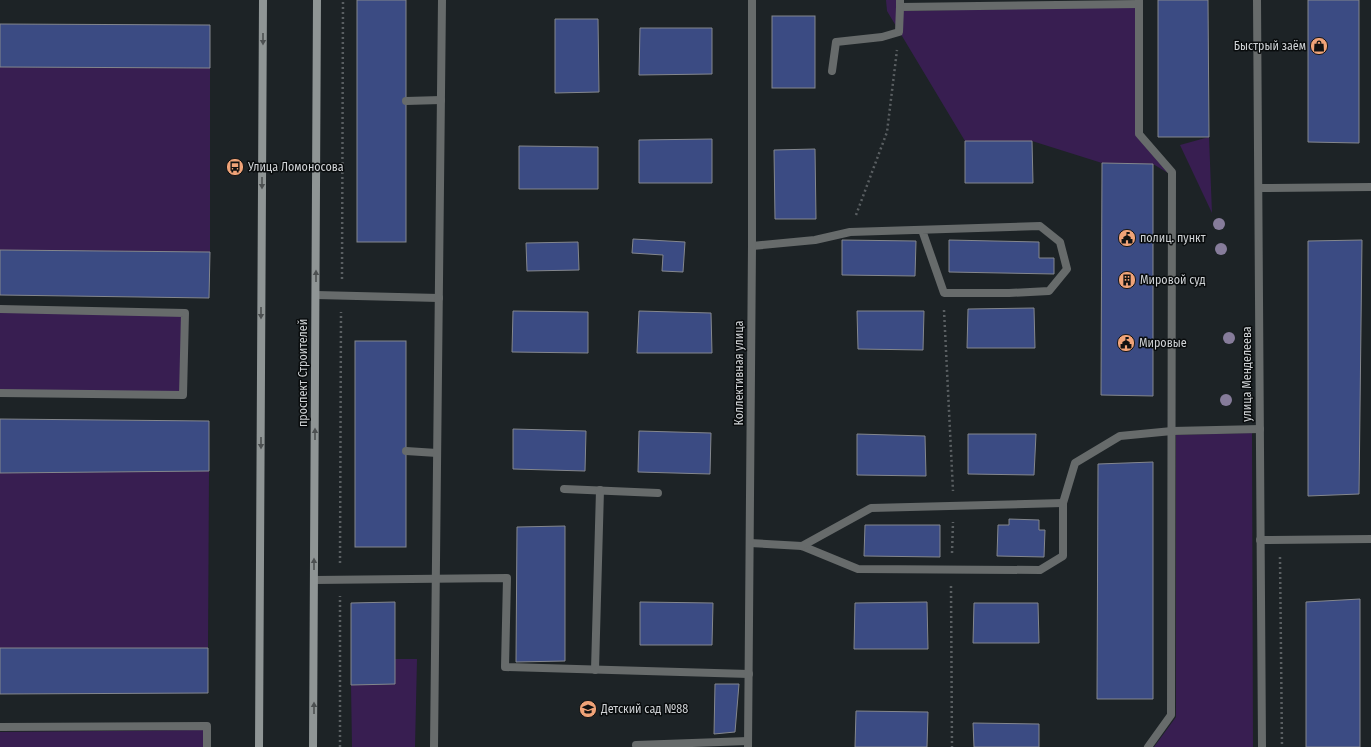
<svg xmlns="http://www.w3.org/2000/svg" width="1371" height="747" viewBox="0 0 1371 747" font-family="'Fira Sans Condensed',sans-serif">
  <style>
    .green { fill: #381e51 }
    .building { fill: #3b4b83; stroke: #84878d }
    .lines { fill: none; stroke-linecap: round; stroke-linejoin: round }
    .path { stroke: #5a5f62; stroke-width: 2.5; stroke-dasharray: 2 3; stroke-linecap: butt }
    .service { stroke: #676b6b; stroke-width: 8 }
    .minor { stroke: #676b6b; stroke-width: 8 }
    .secondary { stroke: #8f9595; stroke-width: 8 }
    .tree { fill: #867c9a }
    .oneway { fill: #4c5051 }
    .labels { text-anchor: middle; stroke-width: 3; stroke-linejoin: round; paint-order: stroke }
    .poi-label { font-size: 12px; fill: #cfd2d5; stroke: #090c0d; text-anchor: start }
    .street-label { font-size: 12px; fill: #cfd2d5; stroke: #090c0d }
  </style>
  <rect width="100%" height="100%" fill="#1d2326"/>
  <g class="green">
    <path d="M 886,0 L 897,0 L 896,11 L 1136,7 L 1136,136 L 1168,173 L 1153,164 L 1102,163 L 1032,141 L 965,141 L 887,11 Z"/>
    <path d="M 0,67 L 210,68 L 210,252 L 0,250 Z"/>
    <path d="M 1209,137 L 1212,213 L 1180,145 Z"/>
    <path d="M 0,309 L 185,313 L 183,395 L 0,393 Z"/>
    <path d="M 1252,433 L 1253,747 L 1154,747 L 1176,717 L 1176,435 Z"/>
    <path d="M 209,471 L 208,648 L 0,648 L 0,473 Z"/>
    <path d="M 395,659 L 417,659 L 415,747 L 352,747 L 351,685 L 395,684 Z"/>
    <path d="M 204,730 L 203,747 L 0,747 L 0,732 Z"/>
  </g>
  <g class="building">
    <rect x="357" y="0" width="49" height="242"/>
    <path d="M 1158,0 L 1208,0 L 1209,137 L 1158,137 Z"/>
    <path d="M 1308,0 L 1359,0 L 1359,143 L 1308,142 Z"/>
    <rect x="772" y="16" width="43" height="72"/>
    <path d="M 555,19 L 598,19 L 599,92 L 555,93 Z"/>
    <path d="M 0,24 L 210,25 L 210,68 L 0,67 Z"/>
    <path d="M 640,28 L 712,28 L 712,74 L 639,75 Z"/>
    <path d="M 712,139 L 712,183 L 639,183 L 639,140 Z"/>
    <path d="M 965,141 L 1032,141 L 1033,183 L 965,183 Z"/>
    <path d="M 519,146 L 598,147 L 598,189 L 519,189 Z"/>
    <path d="M 815,149 L 816,219 L 775,219 L 774,150 Z"/>
    <path d="M 1102,163 L 1153,164 L 1153,396 L 1101,395 Z"/>
    <path d="M 633,239 L 685,242 L 683,272 L 662,271 L 663,255 L 632,253 Z"/>
    <path d="M 842,240 L 916,241 L 915,276 L 842,275 Z"/>
    <path d="M 949,240 L 1039,242 L 1039,258 L 1054,258 L 1054,274 L 949,272 Z"/>
    <path d="M 1362,240 L 1359,494 L 1308,496 L 1308,241 Z"/>
    <path d="M 578,242 L 579,270 L 527,271 L 526,243 Z"/>
    <path d="M 0,250 L 210,252 L 209,298 L 0,295 Z"/>
    <path d="M 1034,308 L 1035,348 L 967,348 L 968,309 Z"/>
    <path d="M 513,311 L 588,312 L 588,353 L 512,352 Z"/>
    <path d="M 639,311 L 711,313 L 712,353 L 637,353 Z"/>
    <path d="M 857,311 L 924,311 L 923,350 L 858,349 Z"/>
    <rect x="355" y="341" width="51" height="206"/>
    <path d="M 0,419 L 209,421 L 209,471 L 0,473 Z"/>
    <path d="M 513,429 L 586,431 L 585,471 L 513,469 Z"/>
    <path d="M 639,431 L 711,433 L 710,474 L 638,472 Z"/>
    <path d="M 857,434 L 925,436 L 926,476 L 857,475 Z"/>
    <path d="M 968,434 L 1036,434 L 1034,475 L 968,474 Z"/>
    <path d="M 1153,462 L 1153,699 L 1097,699 L 1098,464 Z"/>
    <path d="M 1009,519 L 1039,520 L 1039,530 L 1045,530 L 1044,557 L 997,556 L 998,525 L 1009,525 Z"/>
    <path d="M 865,525 L 940,525 L 940,557 L 864,556 Z"/>
    <path d="M 565,526 L 565,661 L 516,662 L 517,527 Z"/>
    <path d="M 1360,599 L 1360,747 L 1306,747 L 1306,602 Z"/>
    <path d="M 395,602 L 395,684 L 351,685 L 351,603 Z"/>
    <path d="M 640,602 L 713,603 L 712,645 L 640,645 Z"/>
    <path d="M 927,602 L 928,649 L 854,649 L 855,603 Z"/>
    <path d="M 974,603 L 1038,603 L 1039,643 L 973,643 Z"/>
    <path d="M 0,648 L 208,648 L 208,693 L 0,694 Z"/>
    <path d="M 715,684 L 739,684 L 735,732 L 714,734 Z"/>
    <path d="M 856,711 L 928,712 L 927,747 L 855,747 Z"/>
    <path d="M 973,723 L 1039,724 L 1039,747 L 974,747 Z"/>
  </g>
  <g class="lines">
    <g class="path">
      <path d="M 856,215 L 887,132 L 897,50"/>
      <path d="M 342,279 L 343,0"/>
      <path d="M 944,310 L 953,491"/>
      <path d="M 952,553 L 953,522"/>
      <path d="M 1280,557 L 1282,747"/>
      <path d="M 340,563 L 341,312"/>
      <path d="M 951,586 L 952,747"/>
      <path d="M 340,747 L 340,596"/>
    </g>
    <g class="service">
      <path d="M 900,0 L 900,7 L 1139,4"/>
      <path d="M 1139,0 L 1139,134 L 1172,172 L 1171,715 L 1148,747"/>
      <path d="M 832,71 L 836,42 L 882,37 L 899,32 L 900,7"/>
      <path d="M 406,101 L 441,100"/>
      <path d="M 1259,188 L 1371,187"/>
      <path d="M 752,246 L 815,240 L 850,232 L 1040,226 L 1060,242 L 1067,269 L 1049,291 L 1009,293 L 944,293 L 922,230"/>
      <path d="M 316,295 L 439,298"/>
      <path d="M 0,309 L 185,313 L 183,395 L 0,393"/>
      <path d="M 406,451 L 437,453"/>
      <path d="M 564,489 L 658,493"/>
      <path d="M 1260,540 L 1371,539"/>
      <path d="M 750,543 L 802,546 L 858,569 L 1040,570 L 1063,556 L 1063,503 L 1075,463 L 1120,436 L 1172,431 L 1260,429"/>
      <path d="M 802,546 L 871,508 L 1063,503"/>
      <path d="M 314,580 L 507,578 L 505,667 L 749,674"/>
      <path d="M 595,670 L 600,490"/>
      <path d="M 0,727 L 207,726 L 207,747"/>
      <path d="M 636,745 L 748,741"/>
      <path d="M 434,747 L 442,0"/>
    </g>
    <g class="minor">
      <path d="M 1257,0 L 1262,747"/>
      <path d="M 748,747 L 752,246 L 752,0"/>
    </g>
    <g class="secondary">
      <path d="M 259,747 L 263,0"/>
      <path d="M 313,747 L 317,0"/>
    </g>
  </g>
  <g class="tree">
    <circle cx="1219" cy="224" r="6"/>
    <circle cx="1221" cy="249" r="6"/>
    <circle cx="1229" cy="338" r="6"/>
    <circle cx="1226" cy="400" r="6"/>
  </g>
  <defs><path id="oneway-solid" d="M-6-.8H1V-3.2L6.5 0L1 3.2V.8H-6Z"/></defs>
  <g class="oneway">
    <use href="#oneway-solid" transform="translate(263 39) rotate(90)"/>
    <use href="#oneway-solid" transform="translate(262 183) rotate(90)"/>
    <use href="#oneway-solid" transform="translate(316 276) rotate(-90)"/>
    <use href="#oneway-solid" transform="translate(261 313) rotate(90)"/>
    <use href="#oneway-solid" transform="translate(315 434) rotate(-90)"/>
    <use href="#oneway-solid" transform="translate(261 443) rotate(90)"/>
    <use href="#oneway-solid" transform="translate(314 564) rotate(-90)"/>
    <use href="#oneway-solid" transform="translate(314 708) rotate(-90)"/>
  </g>
  <defs>
    <symbol id="shop-disc" viewBox="-11 -11 22 22"><circle r="9.5" fill="#f0a378" stroke="#090c0d"/><path d="M-5-2.5h2.3a2.7 3.5 0 0 1 5.4 0H5L5.5 6h-11ZM-1.5-2.5h3a1.5 2.3 0 0 0-3 0Z" fill="#111"/></symbol>
    <symbol id="bus-disc" viewBox="-11 -11 22 22"><circle r="9.5" fill="#f0a378" stroke="#090c0d"/><path d="M-5-6H5V4H4V6H2V4H-2V6H-4V4H-5ZM-3.5-4V0h7V-4ZM-3.5 1.2v1.5H-2V1.2ZM2 1.2v1.5H3.5V1.2Z" fill="#111"/></symbol>
    <symbol id="civic-disc" viewBox="-11 -11 22 22"><circle r="9.5" fill="#f0a378" stroke="#090c0d"/><path d="M-.6-6.5H3V-4.5H.6V-3L4-1V1h2V6H-6V1h2V-1L-.6-3ZM-1.2 2.5V6h2.4V2.5Z" fill="#111"/></symbol>
    <symbol id="building-disc" viewBox="-11 -11 22 22"><circle r="9.5" fill="#f0a378" stroke="#090c0d"/><path d="M-4-6H4V6H1V3H-1V6H-4ZM-2.5-4.3h1.7v1.8h-1.7ZM.8-4.3h1.7v1.8H.8ZM-2.5-1h1.7V.8h-1.7ZM.8-1h1.7V.8H.8Z" fill="#111"/></symbol>
    <symbol id="school-disc" viewBox="-11 -11 22 22"><circle r="9.5" fill="#f0a378" stroke="#090c0d"/><path d="M0-5L7-2L0 1L-7-2ZM-4 1L0 2.5L4 1V4Q0 6-4 4Z" fill="#111"/></symbol>
  </defs>
  <g fill-rule="evenodd">
    <use href="#shop-disc" x="1309" y="36" width="20" height="20"/>
    <use href="#bus-disc" x="225" y="157" width="20" height="20"/>
    <use href="#civic-disc" x="1117" y="228" width="20" height="20"/>
    <use href="#building-disc" x="1117" y="270" width="20" height="20"/>
    <use href="#civic-disc" x="1116" y="333" width="20" height="20"/>
    <use href="#school-disc" x="578" y="699" width="20" height="20"/>
  </g>
  <g class="labels">
    <g class="poi-label">
      <text x="1306" y="50" text-anchor="end">Быстрый заём</text>
      <text x="248" y="171">Улица Ломоносова</text>
      <text x="1140" y="242">полиц. пункт</text>
      <text x="1140" y="284">Мировой суд</text>
      <text x="1139" y="347">Мировые</text>
      <text x="601" y="713">Детский сад №88</text>
    </g>
    <g class="street-label">
      <text transform="translate(303 373) rotate(-90)" y="4">проспект Строителей</text>
      <text transform="translate(739 373) rotate(-90)" y="4">Коллективная улица</text>
      <text transform="translate(1247 374) rotate(-90)" y="4">улица Менделеева</text>
    </g>
  </g>
</svg>
